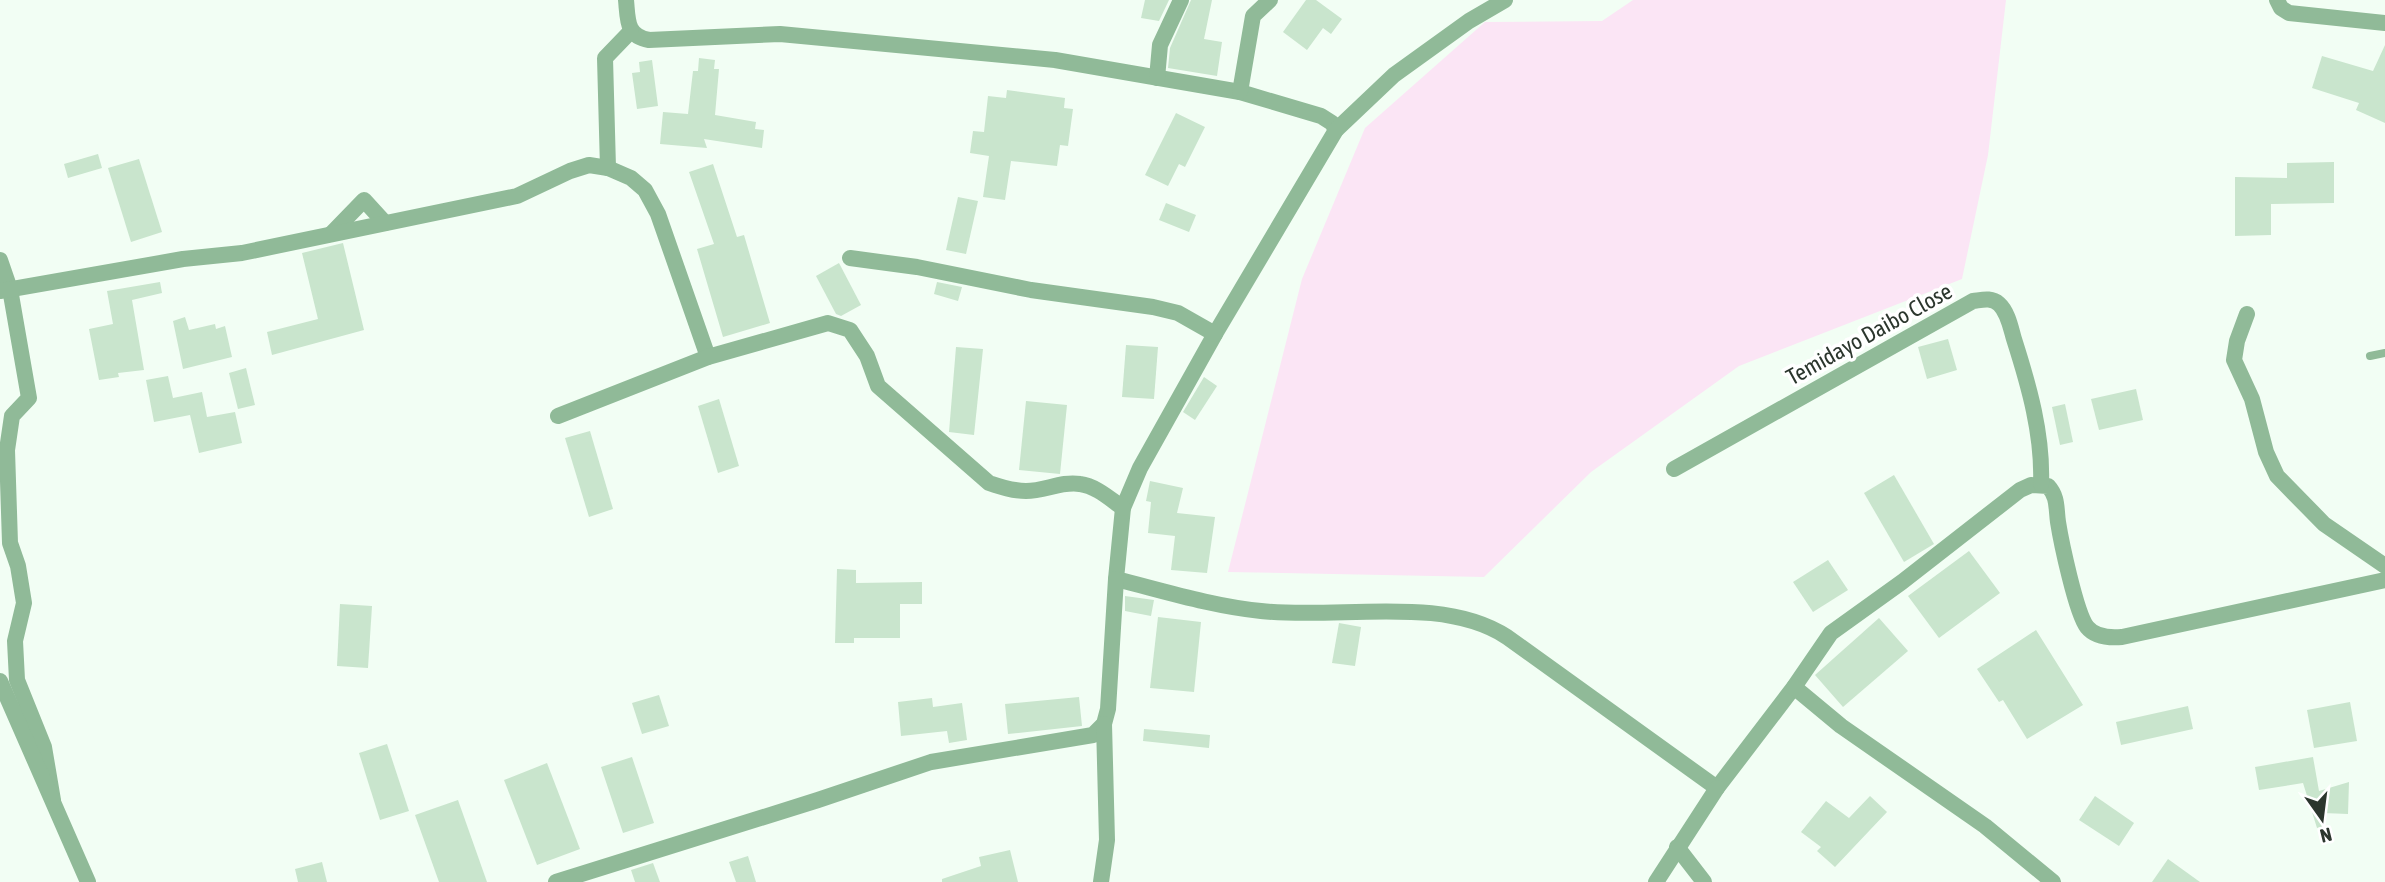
<svg xmlns="http://www.w3.org/2000/svg" width="2385" height="882" viewBox="0 0 2385 882" font-family="'Asap Condensed',sans-serif">
  <style>
    .green { fill: #fbe5f5 }
    .building { fill: #c9e5cd }
    .lines { fill: none; stroke-linecap: round; stroke-linejoin: round }
    .lane { stroke: #90ba98; stroke-width: 8 }
    .street { stroke: #90ba98; stroke-width: 16 }
    .labels { text-anchor: middle; stroke-width: 7; stroke-linejoin: round; paint-order: stroke }
    .street-label { font-size: 23px; fill: #2b362d; stroke: #fff }
  </style>
  <rect width="100%" height="100%" fill="#f2fef4"/>
  <path class="green" d="M 1633,0 L 2006,0 L 1988,155 L 1962,279 L 1739,366 L 1591,472 L 1484,577 L 1228,572 L 1302,279 L 1365,128 L 1485,22 L 1602,21 Z"/>
  <g class="building">
    <path d="M 1145,0 L 1169,0 L 1159,21 L 1141,18 Z"/>
    <path d="M 1191,0 L 1212,0 L 1204,39 L 1222,42 L 1217,76 L 1168,68 L 1170,48 Z"/>
    <path d="M 1306,0 L 1316,0 L 1342,19 L 1331,34 L 1323,28 L 1307,50 L 1283,32 Z"/>
    <path d="M 2385,45 L 2385,123 L 2356,110 L 2359,103 L 2312,88 L 2322,56 L 2373,71 Z"/>
    <path d="M 699,58 L 715,60 L 714,69 L 719,69 L 715,115 L 756,122 L 755,129 L 764,130 L 762,148 L 704,139 L 707,148 L 660,144 L 663,112 L 688,114 L 693,71 L 698,71 Z"/>
    <path d="M 652,60 L 658,106 L 637,109 L 632,73 L 640,72 L 639,62 Z"/>
    <path d="M 1007,90 L 1065,98 L 1064,108 L 1073,109 L 1068,146 L 1060,145 L 1057,166 L 1011,161 L 1005,200 L 983,197 L 989,156 L 970,153 L 973,131 L 984,132 L 988,96 L 1006,98 Z"/>
    <path d="M 1176,113 L 1205,127 L 1185,167 L 1179,164 L 1168,186 L 1145,175 Z"/>
    <path d="M 98,154 L 102,168 L 68,178 L 64,164 Z"/>
    <path d="M 139,159 L 162,232 L 131,242 L 108,168 Z"/>
    <path d="M 2334,162 L 2334,203 L 2271,204 L 2271,235 L 2235,236 L 2235,177 L 2287,178 L 2287,163 Z"/>
    <path d="M 713,164 L 737,237 L 744,235 L 770,323 L 723,337 L 697,249 L 714,244 L 689,172 Z"/>
    <path d="M 958,197 L 978,201 L 966,254 L 946,250 Z"/>
    <path d="M 1166,203 L 1196,215 L 1189,232 L 1159,220 Z"/>
    <path d="M 343,243 L 364,330 L 272,355 L 267,332 L 318,319 L 302,253 Z"/>
    <path d="M 839,263 L 861,305 L 841,316 L 836,314 L 816,276 Z"/>
    <path d="M 160,282 L 162,293 L 132,300 L 144,370 L 118,373 L 119,377 L 99,380 L 89,329 L 113,324 L 107,291 Z"/>
    <path d="M 937,282 L 962,287 L 958,301 L 934,294 Z"/>
    <path d="M 185,317 L 189,330 L 215,324 L 216,329 L 225,326 L 232,357 L 183,369 L 173,321 Z"/>
    <path d="M 1948,339 L 1957,370 L 1927,379 L 1918,347 Z"/>
    <path d="M 1126,345 L 1158,347 L 1154,399 L 1122,397 Z"/>
    <path d="M 956,347 L 983,349 L 974,435 L 949,432 Z"/>
    <path d="M 246,368 L 255,405 L 238,409 L 229,373 Z"/>
    <path d="M 168,376 L 173,398 L 202,392 L 207,417 L 235,412 L 242,443 L 199,453 L 190,415 L 154,422 L 146,380 Z"/>
    <path d="M 1204,377 L 1217,386 L 1195,420 L 1183,412 Z"/>
    <path d="M 2136,389 L 2143,420 L 2099,430 L 2091,399 Z"/>
    <path d="M 719,399 L 739,466 L 718,473 L 698,406 Z"/>
    <path d="M 1026,401 L 1067,405 L 1060,474 L 1019,470 Z"/>
    <path d="M 2065,404 L 2073,442 L 2060,445 L 2052,407 Z"/>
    <path d="M 590,431 L 613,509 L 589,517 L 565,438 Z"/>
    <path d="M 1894,475 L 1934,544 L 1904,562 L 1864,493 Z"/>
    <path d="M 1150,481 L 1183,488 L 1177,513 L 1215,517 L 1207,573 L 1171,570 L 1175,536 L 1148,533 L 1151,502 L 1146,501 Z"/>
    <path d="M 1969,551 L 2000,593 L 1939,638 L 1908,596 Z"/>
    <path d="M 1828,560 L 1848,590 L 1813,612 L 1793,582 Z"/>
    <path d="M 837,569 L 856,570 L 856,583 L 922,582 L 922,604 L 900,604 L 900,638 L 854,638 L 854,643 L 835,643 Z"/>
    <path d="M 1125,596 L 1154,600 L 1151,616 L 1125,611 Z"/>
    <path d="M 340,604 L 372,606 L 368,668 L 337,666 Z"/>
    <path d="M 1158,617 L 1201,622 L 1194,692 L 1150,688 Z"/>
    <path d="M 1879,618 L 1908,651 L 1843,707 L 1815,675 Z"/>
    <path d="M 1339,623 L 1361,627 L 1355,666 L 1332,663 Z"/>
    <path d="M 2036,630 L 2083,705 L 2027,739 L 2003,700 L 1999,702 L 1977,669 Z"/>
    <path d="M 659,695 L 669,726 L 642,734 L 632,703 Z"/>
    <path d="M 1079,697 L 1082,726 L 1008,734 L 1005,704 Z"/>
    <path d="M 932,698 L 933,707 L 962,703 L 967,740 L 949,743 L 947,731 L 901,736 L 898,702 Z"/>
    <path d="M 2350,702 L 2357,741 L 2314,748 L 2307,710 Z"/>
    <path d="M 2188,706 L 2193,729 L 2121,745 L 2116,722 Z"/>
    <path d="M 1144,729 L 1210,735 L 1209,748 L 1143,741 Z"/>
    <path d="M 387,744 L 409,811 L 380,820 L 359,753 Z"/>
    <path d="M 632,757 L 654,823 L 623,833 L 601,767 Z"/>
    <path d="M 2313,757 L 2319,791 L 2349,782 L 2348,814 L 2323,813 L 2325,826 L 2317,828 L 2303,783 L 2259,790 L 2255,767 Z"/>
    <path d="M 547,763 L 580,849 L 537,865 L 504,780 Z"/>
    <path d="M 1870,796 L 1887,812 L 1835,867 L 1817,851 L 1821,847 L 1801,832 L 1826,801 L 1849,818 Z"/>
    <path d="M 2095,796 L 2134,823 L 2119,846 L 2079,820 Z"/>
    <path d="M 458,800 L 487,882 L 439,882 L 415,815 Z"/>
    <path d="M 1010,850 L 1018,882 L 942,882 L 942,879 L 981,866 L 979,857 Z"/>
    <path d="M 748,856 L 756,882 L 736,882 L 729,862 Z"/>
    <path d="M 2168,859 L 2200,882 L 2152,882 Z"/>
    <path d="M 322,862 L 327,882 L 298,882 L 295,869 Z"/>
    <path d="M 653,863 L 660,882 L 635,882 L 631,870 Z"/>
  </g>
  <g class="lines">
    <path class="lane" d="M 2370,356 L 2385,353"/>
    <g class="street">
      <path d="M 626,0 C 628,20 626,36 649,40 L 780,34 L 1055,60 L 1240,92 L 1321,116 L 1332,123 L 1336,130"/>
      <path d="M 1505,0 L 1469,21 L 1394,75 L 1336,130 L 1215,334 L 1140,468 L 1123,508 L 1116,579 C 1164,591 1212,606 1261,611 C 1337,620 1442,594 1507,637 L 1717,788 L 1794,687 L 1831,633 L 1902,582 L 2020,490 L 2031,485 L 2048,486 C 2058,497 2056,508 2058,522 C 2061,541 2076,613 2087,627 C 2095,637 2110,638 2122,637 L 2385,580"/>
      <path d="M 2277,0 L 2281,8 L 2289,13 L 2385,23"/>
      <path d="M 1157,78 L 1160,45 L 1181,0"/>
      <path d="M 1240,92 L 1253,16 L 1270,0"/>
      <path d="M 608,168 L 605,58 L 631,31"/>
      <path d="M 331,234 L 364,200 L 385,223"/>
      <path d="M 850,258 L 917,267 L 1031,290 L 1153,307 L 1178,313 L 1215,334"/>
      <path d="M 0,260 L 10,289 L 29,398 L 12,416 L 7,450 L 10,543 L 18,566 L 24,603 L 15,641 L 17,680 L 44,747 L 53,800"/>
      <path d="M 0,291 L 183,259 L 242,253 L 517,196 L 570,171 L 589,165 L 608,168 L 631,178 L 645,190 L 658,214 L 708,357"/>
      <path d="M 2247,314 L 2237,341 L 2234,360 L 2252,399 L 2266,452 L 2277,476 L 2324,524 L 2385,566"/>
      <path d="M 558,416 L 708,357 L 828,323 L 850,330 L 867,356 L 878,386 L 989,483 C 1001,487 1013,491 1026,491 C 1045,491 1061,481 1080,484 C 1096,486 1110,499 1123,508"/>
      <path d="M 1674,469 L 1973,301 C 1982,300 1991,297 1999,304 C 2008,312 2011,329 2014,339 C 2029,386 2043,435 2041,484"/>
      <path d="M 0,681 L 88,882"/>
      <path d="M 1794,687 L 1841,726 L 1985,826 L 2053,882"/>
      <path d="M 1677,847 L 1704,882"/>
      <path d="M 556,882 L 818,800 L 931,762 L 1093,735 L 1104,724 L 1108,709 L 1116,579"/>
      <path d="M 1101,882 L 1107,840 L 1104,724"/>
      <path d="M 1656,882 L 1717,788"/>
    </g>
  </g>
  <g class="labels">
    <g class="street-label">
      <text transform="translate(1869 334) rotate(-29)" y="8">Temidayo Daibo Close</text>
    </g>
  </g>
  <g transform="translate(2322 819) rotate(166)" stroke="#ffffff" stroke-width="5" paint-order="stroke">
  <path d="M0-5L12 26L0 18L-12 26Z" fill="#2b362d"/>
  <text y="-10" font-size="19" font-weight="bold" text-anchor="middle" fill="#2b362d">N</text>
  </g>
</svg>
